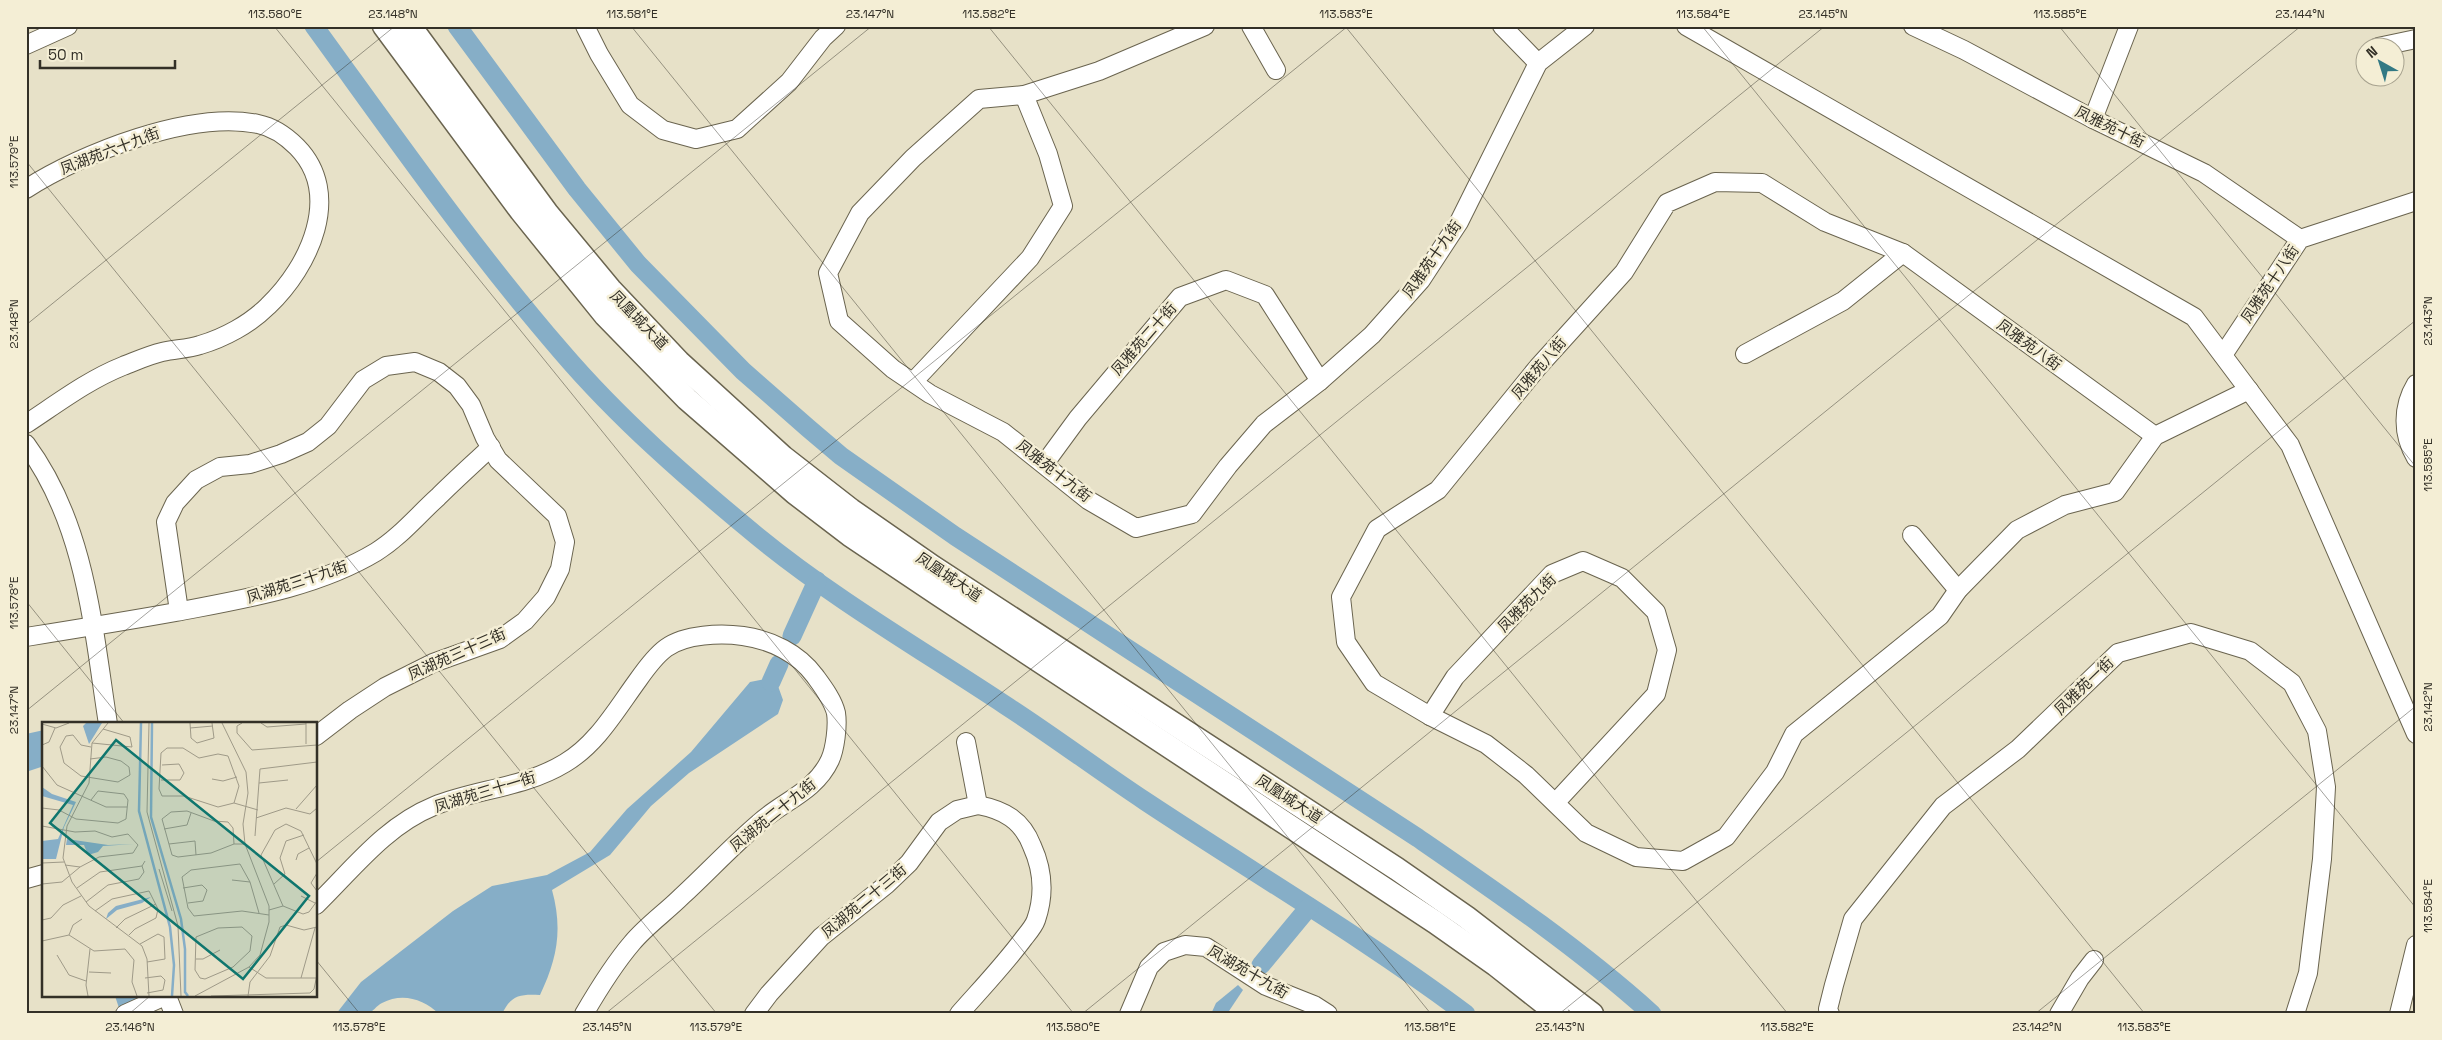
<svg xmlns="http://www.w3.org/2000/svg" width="2442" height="1040" viewBox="0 0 2442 1040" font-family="'Space Grotesk','Noto Sans SC',sans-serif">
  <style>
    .water { fill: #86aec7 }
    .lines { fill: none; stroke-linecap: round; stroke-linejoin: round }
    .canal { stroke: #86aec7; stroke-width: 19 }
    .minor-casing { stroke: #6a644f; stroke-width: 20 }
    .major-casing { stroke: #6a644f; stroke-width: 25 }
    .minor { stroke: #fff; stroke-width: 18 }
    .major { stroke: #fff; stroke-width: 22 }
    .ticks { fill: none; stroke: #333027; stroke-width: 1; stroke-opacity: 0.45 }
    .labels { text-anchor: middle; stroke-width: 5; stroke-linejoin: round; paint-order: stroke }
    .street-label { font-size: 15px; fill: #333027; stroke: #f4eed5 }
    .inset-river { fill: none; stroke: #86aec7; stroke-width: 2.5 }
    .inset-road { fill: none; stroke: #9f9a88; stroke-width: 1 }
    .view { fill: #0f766e; fill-opacity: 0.15; stroke: #0f766e; stroke-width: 2.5 }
    .inset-edge { fill: none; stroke: #333027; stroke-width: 2.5 }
    .neatline { fill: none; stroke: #333027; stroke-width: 2 }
    .ticks-label { font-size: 12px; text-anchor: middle; fill: #333027 }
  </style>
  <rect width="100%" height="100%" fill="#e7e1c8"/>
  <g class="water">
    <path d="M 765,679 L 778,686 L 783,700 L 778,714 L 689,773 L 651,806 L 610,855 L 552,890 C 563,930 557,959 540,995 C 520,994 511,995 502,1014 L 439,1014 C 424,999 402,992 382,1003 C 377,1005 372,1013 367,1014 C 357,1016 345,1014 336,1014 L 361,982 L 453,911 L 492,886 L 547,875 L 590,852 L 627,809 L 691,752 L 750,682 Z"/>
    <path d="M 44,730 L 44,766 L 26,772 L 26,734 Z"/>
    <path d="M 1238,985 L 1243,990 L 1227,1014 L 1211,1014 L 1216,1003 Z"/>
    <path d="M 115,996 L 136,996 L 142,1014 L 121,1014 Z"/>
  </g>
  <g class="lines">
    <g class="canal">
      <path d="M 314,26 C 394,136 472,248 561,351 C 619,419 688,479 757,536 C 834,599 922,650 1005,705 C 1053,736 1098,770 1145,801 C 1252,872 1363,937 1466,1014"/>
      <path d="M 457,26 L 577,189 L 638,264 L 743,371 L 808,428 L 841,456 L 955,536 L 1418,838 C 1498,893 1580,949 1652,1014"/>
      <path d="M 792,636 L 817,581"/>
      <path d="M 771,682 L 779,664"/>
      <path d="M 1261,965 L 1309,907"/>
    </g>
    <defs>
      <g id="minor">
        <path d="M 585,26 L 599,54 L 630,105 L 663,130 L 696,139 L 737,129 L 789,82 L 823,38 L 836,26"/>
        <path d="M 1205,26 L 1099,71 L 1024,95 L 979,99 L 913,158 L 860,213 L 828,273 L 839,321 L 893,369 L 930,394 L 1003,432 L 1088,500 L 1136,528 L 1192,514 L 1228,466 L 1264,424 L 1320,381 L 1372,335 L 1421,280 L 1459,222 L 1538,63 L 1585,26"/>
        <path d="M 1251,26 L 1276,70"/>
        <path d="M 1502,26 L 1538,63"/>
        <path d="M 1686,26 L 2194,317 L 2290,445 L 2416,734"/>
        <path d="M 1913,26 L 1964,50 L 2093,119 L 2204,173 L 2300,239"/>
        <path d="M 26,45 L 68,26"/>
        <path d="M 2378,47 L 2416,39"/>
        <path d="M 2093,119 L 2129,26"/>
        <path d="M 26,189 C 82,153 191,110 258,124 C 273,127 287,137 297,147 C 343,194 310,266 268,306 C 250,324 224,338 200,345 C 188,349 175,349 162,352 C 149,355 136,361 123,366 C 88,380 58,403 26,424"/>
        <path d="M 1745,354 L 1843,301 L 1903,253"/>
        <path d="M 2223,355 L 2300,239 L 2416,201"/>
        <path d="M 913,382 L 1030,258 L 1063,206 L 1048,154 L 1024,95"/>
        <path d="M 2416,384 C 2402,407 2402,434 2416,458"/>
        <path d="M 2155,436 L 1903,253 L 1825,222 L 1762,183 L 1715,182 L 1667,203 L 1624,272 L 1538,367 L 1438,490 L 1377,529 L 1341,597 L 1346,642 L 1374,683 L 1430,716 L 1486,744 L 1526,775 L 1586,833 L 1636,857 L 1683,861 L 1726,837 L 1775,772 L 1794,734 L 1940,616 L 1958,590 L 2017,530 L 2065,505 L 2115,492 L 2155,436 L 2249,390"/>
        <path d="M 26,444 C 86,525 93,628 108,724"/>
        <path d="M 1045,463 L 1078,418 L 1180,297 L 1226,280 L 1265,295 L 1320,381"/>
        <path d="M 1912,535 L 1958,590"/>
        <path d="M 179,611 L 166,522 L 175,503 L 196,480 L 220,467 L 250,464 L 281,454 L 308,442 L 328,426 L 363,380 L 386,366 L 415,362 L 439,372 L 457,386 L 471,405 L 485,438 L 498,460 L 557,516 L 565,542 L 560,569 L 546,597 L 525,621 L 500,639 L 433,663 L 385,687 L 350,710 L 316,736"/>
        <path d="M 26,637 C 76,629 126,621 176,612 C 243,599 316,588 376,552 C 400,537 417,516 438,497 C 455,480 473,464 491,447"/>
        <path d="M 1430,716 L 1455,677 L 1552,574 L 1583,561 L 1622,578 L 1656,612 L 1667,650 L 1656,694 L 1556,802"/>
        <path d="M 26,879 L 44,874"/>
        <path d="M 316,905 C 353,869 385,826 434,806 C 476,789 524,788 565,763 C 597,744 616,710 638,680 C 645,670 655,656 666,648 C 685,634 721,633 743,636 C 771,640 798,653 815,676 C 823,687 833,700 836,713 C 838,726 835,749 830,760 C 815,792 783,801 759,823 C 732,846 708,872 682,896 C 666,912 646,926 632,943 C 614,964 598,990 584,1014"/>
        <path d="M 167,996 L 174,1014"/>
        <path d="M 125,1014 L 165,996"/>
        <path d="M 754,1014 L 769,994 L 821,937 L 886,885 L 909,863 L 939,822 L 957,810 L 978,805 L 966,742"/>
        <path d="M 959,1014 C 981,989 1004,965 1024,938 C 1028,933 1034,926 1036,920 C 1045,894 1043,870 1032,846 C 1022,820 1004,810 978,805"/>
        <path d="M 1129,1014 L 1149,967 L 1164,952 L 1185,945 L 1206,947 L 1266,986 L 1314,1005 L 1328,1014"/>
        <path d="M 1830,1014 L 1828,1009 L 1834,985 L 1853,919 L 1943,806 L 2018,749 L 2118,653 L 2191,633 L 2250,651 L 2292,683 L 2317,731 L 2326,787 L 2322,859 L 2308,973 L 2295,1014"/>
        <path d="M 2059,1014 L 2080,978 L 2094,960"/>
        <path d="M 2399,1014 L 2416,945"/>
      </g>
      <g id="major">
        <path d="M 384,26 L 521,211 L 605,315 L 687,399 L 795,493 L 850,535 L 938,594 L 1435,922 L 1496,965 L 1558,1014"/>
        <path d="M 410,26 L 547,213 L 610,289 L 679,362 L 783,457 L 851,510 L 933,567 L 1397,869 L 1466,917 L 1592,1014"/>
      </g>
    </defs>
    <use href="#minor" class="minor-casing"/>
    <use href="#major" class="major-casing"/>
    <use href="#minor" class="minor"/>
    <use href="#major" class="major"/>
  </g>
  <path class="ticks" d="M 274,26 L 1074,1014M 631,26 L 1431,1014M 988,26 L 1788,1014M 1345,26 L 2145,1014M 1702,26 L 2416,908M 2059,26 L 2416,467M 26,161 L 717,1014M 26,325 L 395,26M 26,601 L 125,724M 26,711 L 872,26M 316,862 L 1348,26M 316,960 L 360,1014M 129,1014 L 150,996M 605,1014 L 1825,26M 1082,1014 L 2301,26M 1559,1014 L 2416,320M 2035,1014 L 2416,706"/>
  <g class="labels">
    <g class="street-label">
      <text transform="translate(2110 127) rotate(26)" y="5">凤雅苑十街</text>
      <text transform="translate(110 151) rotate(-21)" y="5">凤湖苑六十九街</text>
      <text transform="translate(1432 259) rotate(-55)" y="5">凤雅苑十九街</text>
      <text transform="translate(2270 284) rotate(-56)" y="5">凤雅苑十八街</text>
      <text transform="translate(639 320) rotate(46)" y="5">凤凰城大道</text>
      <text transform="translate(1144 339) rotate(-49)" y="5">凤雅苑二十街</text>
      <text transform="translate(2029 345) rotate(36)" y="5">凤雅苑八街</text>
      <text transform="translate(1539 368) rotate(-50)" y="5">凤雅苑八街</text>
      <text transform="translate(1054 471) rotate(38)" y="5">凤雅苑十九街</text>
      <text transform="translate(949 577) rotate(34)" y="5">凤凰城大道</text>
      <text transform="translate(297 582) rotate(-18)" y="5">凤湖苑三十九街</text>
      <text transform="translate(1527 603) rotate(-45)" y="5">凤雅苑九街</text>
      <text transform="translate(457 654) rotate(-24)" y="5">凤湖苑三十三街</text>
      <text transform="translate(2084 686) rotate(-44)" y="5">凤雅苑一街</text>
      <text transform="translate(485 792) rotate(-17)" y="5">凤湖苑三十一街</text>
      <text transform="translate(1289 799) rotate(33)" y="5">凤凰城大道</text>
      <text transform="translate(773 815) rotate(-39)" y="5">凤湖苑二十九街</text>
      <text transform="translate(864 901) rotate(-40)" y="5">凤湖苑二十三街</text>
      <text transform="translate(1248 972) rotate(30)" y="5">凤湖苑十九街</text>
    </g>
  </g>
  <g transform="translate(42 722)">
    <rect width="275" height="275" fill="#e7e1c8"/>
    <path d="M 44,1 L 60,1 L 47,22 L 41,4 ZM 0,65 L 10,72 L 34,80 L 22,105 L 14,137 L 0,137 L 0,119 L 16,117 L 31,83 L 0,74 ZM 25,117 L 66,123 L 92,122 L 61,124 L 56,130 L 46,133 L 42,123 L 24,123 ZM 109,175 L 100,181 L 75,188 L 64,197 L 66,191 L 74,184 Z" fill="#86aec7"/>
    <path class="inset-river" d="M 99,1 L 97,89 L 128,205 L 132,243 L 130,274M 110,1 L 109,95 L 139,197 L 143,227 L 143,270 L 146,274"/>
    <path class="inset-road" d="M 66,1 L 50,21 L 47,61 L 25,104 L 21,136 L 30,160 L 47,184 L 100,224 L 105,237 L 107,274M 107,1 L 105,90 L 136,204 L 139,274M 148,1 L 149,16 L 155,21 L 172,16 L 170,1M 200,1 L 195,4 L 195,11 L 210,28 L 275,23M 219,1 L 225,5 L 264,2M 264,1 L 264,22M 0,2 L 14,6 L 27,1M 148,6 L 171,4M 50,21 L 90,25 L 88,15 L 61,7M 0,23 L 7,20 L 13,6M 125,26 L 141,26 L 157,36 L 176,32 L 186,34 L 197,64 L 192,81 L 176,85 L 142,74 L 120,74 L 117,67 L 119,31 ZM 48,37 L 64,35 L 79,39 L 87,45 L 88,53 L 76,60 L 39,54 L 22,41 L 18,25 L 24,14 L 31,13 L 39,23 L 49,25M 0,44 L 15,63 L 64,85 L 85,85M 170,57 L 181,59 L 195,55M 119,58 L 138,58 L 142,51 L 137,42 L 120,43M 217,61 L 246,58M 192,81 L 216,88M 0,86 L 17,88 L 34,97 L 76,101 L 84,97 L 86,78 L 82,72 L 56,69 L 49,78M 254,87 L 275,63M 214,96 L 244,86 L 268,92 L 275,86M 0,104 L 33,110 L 53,109 L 70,115 L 86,112 L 96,123 L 91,131 L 57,135 L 38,145 L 20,160 L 0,162M 122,107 L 145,103 L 149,91M 213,114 L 218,47 L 275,40M 127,122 L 153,119 L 154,133M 192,122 L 191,106 L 186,100 L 172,99 L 145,89 L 129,90 L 120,97 L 130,133 L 136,135 L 169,131 L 192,122 L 203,122M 254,138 L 256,132 L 267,126M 0,141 L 22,140M 23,143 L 38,145M 117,147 L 130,189M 275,151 L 269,161 L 275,169M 190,158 L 208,160M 232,162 L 243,152 L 238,136 L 244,119 L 262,113M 35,166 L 58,150 L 100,144 L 103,139M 141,166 L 160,163 L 165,168 L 161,179 L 146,181M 259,174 L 273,181M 44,180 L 66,163 L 97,157 L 102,150 L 100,144M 241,184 L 219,133 L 233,108 L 244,102 L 259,109 L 275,142M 227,188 L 241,184 L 261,192 L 267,190 L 275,179M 53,189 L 70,177 L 107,169 L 116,187 L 114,196 L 93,207 L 87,213M 217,191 L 208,160 L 198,142 L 149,148 L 140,155 L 146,186 L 152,194 L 200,189 L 227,193M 0,198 L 9,196 L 21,183 L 39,174M 200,205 L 210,214 L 208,229 L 191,245 L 163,257 L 158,256 L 153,248 L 154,215 L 176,206 ZM 74,206 L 83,197 L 114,182M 27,213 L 31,203 L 40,197M 0,219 L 27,213 L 52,229 L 83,227 L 92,238 L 90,260 L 95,274M 98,222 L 116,212 L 122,215 L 123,237 L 105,240M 15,233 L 27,253 L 44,259M 154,237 L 161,237 L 178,228M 207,245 L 224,256 L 274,256M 47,250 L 69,251M 103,256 L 119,254 L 123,258 L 121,268 L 105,271M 259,256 L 273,206M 46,274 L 44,263 L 48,227M 153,274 L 207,245 L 218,233 L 227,200 L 227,184 L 203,122 L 201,102 L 206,71 L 204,50 L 180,1M 169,274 L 268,271 L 272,267 L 275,253M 206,274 L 208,260 L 228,234 L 238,205 L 244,203 L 262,208 L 275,205"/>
    <path class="view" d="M 74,18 L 267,174 L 201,257 L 8,101 Z"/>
    <rect width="275" height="275" class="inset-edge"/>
  </g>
  <rect width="2442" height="1040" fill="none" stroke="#f4eed5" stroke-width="55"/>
  <g transform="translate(2380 62) rotate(321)"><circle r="24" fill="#f4eed5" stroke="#a7a28f"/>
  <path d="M0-4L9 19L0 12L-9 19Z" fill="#327984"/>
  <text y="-8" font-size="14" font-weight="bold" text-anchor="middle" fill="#333027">N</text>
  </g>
  <path d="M40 60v8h135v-8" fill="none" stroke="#333027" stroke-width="2.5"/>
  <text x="48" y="60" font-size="15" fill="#333027" stroke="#f4eed5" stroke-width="4" paint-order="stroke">50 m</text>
  <rect x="28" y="28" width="2386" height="984" class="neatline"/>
  <g class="ticks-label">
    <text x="275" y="18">113.580°E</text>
    <text x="393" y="18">23.148°N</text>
    <text x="632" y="18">113.581°E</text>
    <text x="870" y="18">23.147°N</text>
    <text x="989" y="18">113.582°E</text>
    <text x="1346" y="18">113.583°E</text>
    <text x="1703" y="18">113.584°E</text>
    <text x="1823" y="18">23.145°N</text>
    <text x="2060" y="18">113.585°E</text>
    <text x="2300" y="18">23.144°N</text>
    <text transform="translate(14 162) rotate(-90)" y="4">113.579°E</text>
    <text transform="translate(2428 321) rotate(-90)" y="4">23.143°N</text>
    <text transform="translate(14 324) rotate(-90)" y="4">23.148°N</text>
    <text transform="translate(2428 465) rotate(-90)" y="4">113.585°E</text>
    <text transform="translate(14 603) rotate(-90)" y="4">113.578°E</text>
    <text transform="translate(2428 707) rotate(-90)" y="4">23.142°N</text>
    <text transform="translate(14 710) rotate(-90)" y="4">23.147°N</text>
    <text transform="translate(2428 906) rotate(-90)" y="4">113.584°E</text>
    <text x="130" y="1031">23.146°N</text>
    <text x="359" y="1031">113.578°E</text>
    <text x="607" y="1031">23.145°N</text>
    <text x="716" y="1031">113.579°E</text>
    <text x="1073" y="1031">113.580°E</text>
    <text x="1430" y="1031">113.581°E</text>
    <text x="1560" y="1031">23.143°N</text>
    <text x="1787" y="1031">113.582°E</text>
    <text x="2037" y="1031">23.142°N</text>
    <text x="2144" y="1031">113.583°E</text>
  </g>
</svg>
